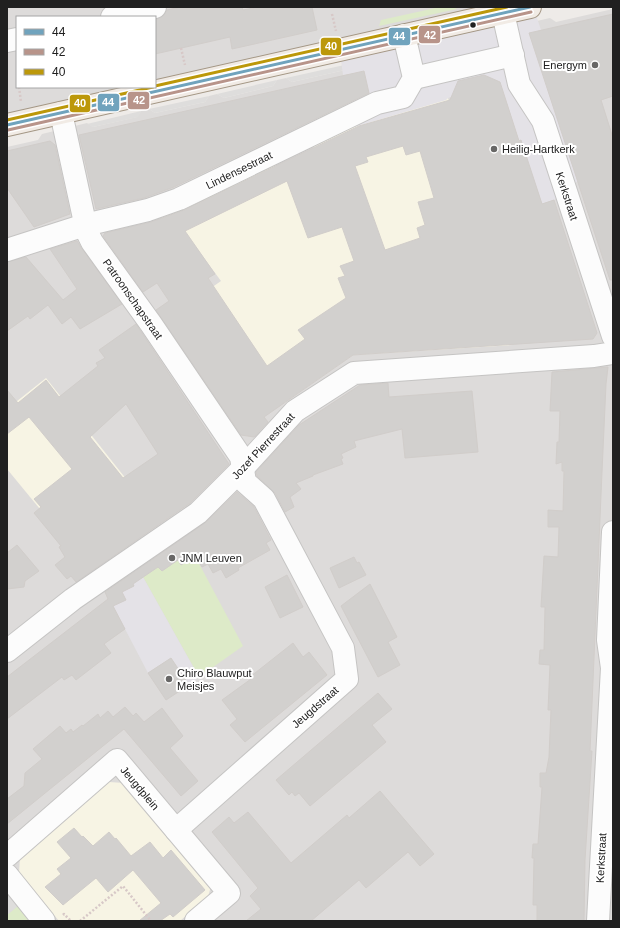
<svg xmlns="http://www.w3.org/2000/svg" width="620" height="928" viewBox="0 0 620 928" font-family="Arial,sans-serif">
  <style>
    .residential { fill: #dddbda }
    .education { fill: #f7f4e4 }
    .grass { fill: #ddeac8 }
    .parking { fill: #dedddc }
    .plaza { fill: #e4e2e7 }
    .building { fill: #d2d0ce; stroke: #d1cdca; fill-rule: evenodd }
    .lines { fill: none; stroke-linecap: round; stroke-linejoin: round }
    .minor-casing { stroke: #c5c4c3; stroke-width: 24 }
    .major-casing { stroke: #a49785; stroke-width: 24 }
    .path { stroke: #d7c8c7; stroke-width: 2.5; stroke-dasharray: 2 2; stroke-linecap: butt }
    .minor { stroke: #fcfcfc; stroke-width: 22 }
    .major { stroke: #f1ebe5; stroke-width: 22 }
    .bus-1-casing { stroke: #fff; stroke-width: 6 }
    .bus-2-casing { stroke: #fff; stroke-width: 6 }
    .bus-3-casing { stroke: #fff; stroke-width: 6 }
    .bus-1 { stroke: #70a3bd; stroke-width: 3 }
    .bus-2 { stroke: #b8948a; stroke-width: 3 }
    .bus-3 { stroke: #bc980a; stroke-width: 3 }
    .bus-dot { fill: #202020; stroke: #fff; stroke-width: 1.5 }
    .poi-dot { fill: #686766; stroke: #fff; stroke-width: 1.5 }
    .labels { text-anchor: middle; stroke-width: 4; stroke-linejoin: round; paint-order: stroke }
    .poi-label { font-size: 11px; fill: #202020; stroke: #fff; text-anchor: start }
    .street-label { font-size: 11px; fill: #202020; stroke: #fff }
    .line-badge { stroke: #fff; stroke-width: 1.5 }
    .badge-label { font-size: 11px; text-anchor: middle; font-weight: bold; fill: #fff }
  </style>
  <rect width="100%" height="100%" fill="#eeebe8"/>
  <g class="residential">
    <path d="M 7,7 L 485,7 L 155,82 L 155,17 L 17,17 L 17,87 L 132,87 L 7,115 Z"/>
    <path d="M 613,9 L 613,921 L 7,921 L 7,147 L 38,140 L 42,134 L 87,123 L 93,127 L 137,117 L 141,111 L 149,109 L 155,113 L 205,102 L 209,96 L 217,94 L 224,98 L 273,86 L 277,80 L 286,78 L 292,82 L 345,70 L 349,64 L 550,18 L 556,22 Z"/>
  </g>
  <g class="education">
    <path d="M 448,98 L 466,156 L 478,242 L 512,345 L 353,355 L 284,403 L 165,320 L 221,281 L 187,235 L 179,242 L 161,216 L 274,162 L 283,183 L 310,171 L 328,188 L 312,143 L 331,133 Z"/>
    <path d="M 46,378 L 127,480 L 58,531 L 7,469 L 7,409 Z"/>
    <path d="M 109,782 L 124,783 L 211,886 L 208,897 L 180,921 L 59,921 L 19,873 L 20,857 Z"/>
  </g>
  <g class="grass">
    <path d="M 440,7 L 454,7 L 457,9 L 379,26 L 381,20 Z"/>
    <path d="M 195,556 L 243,646 L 199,677 L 143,577 L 158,567 L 162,571 L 178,560 L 181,564 Z"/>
    <path d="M 19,905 L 33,921 L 7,921 L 7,915 Z"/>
  </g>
  <g class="parking">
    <path d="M 349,64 L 345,70 L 292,82 L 286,78 Z"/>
    <path d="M 277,80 L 273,86 L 224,98 L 217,94 Z"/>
    <path d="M 209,96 L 205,102 L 155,113 L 149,109 Z"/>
    <path d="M 141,111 L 138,117 L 93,127 L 87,124 Z"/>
    <path d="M 7,890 L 19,905 L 7,915 Z"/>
  </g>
  <g class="plaza">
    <path d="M 536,15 L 541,30 L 534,32 L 531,37 L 578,181 L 554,200 L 542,204 L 521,141 L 519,141 L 500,82 L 448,98 L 446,100 L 334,133 L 310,127 L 369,94 L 364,75 L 362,72 L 343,75 L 341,60 Z"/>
    <path d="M 138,568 L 199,677 L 189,685 L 171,658 L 148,673 L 113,606 L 126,600 L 122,592 L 134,585 L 128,575 Z"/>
  </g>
  <g class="building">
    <path d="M 180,7 L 242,7 L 243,10 L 258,7 L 312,7 L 317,30 L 232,49 L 230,37 L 155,54 L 155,20 L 163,16 L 167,10 Z"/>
    <path d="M 613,14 L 613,96 L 601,100 L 613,138 L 613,280 L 610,280 L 529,33 Z"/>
    <path d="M 364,71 L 369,93 L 174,187 L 144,198 L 96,209 L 79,135 Z"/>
    <path d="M 484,75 L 500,82 L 519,141 L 521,140 L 542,204 L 554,200 L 597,333 L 593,339 L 353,355 L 264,417 L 268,422 L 254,437 L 241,435 L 156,310 L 169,301 L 157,283 L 143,292 L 103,236 L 105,233 L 151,222 L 184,210 L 359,126 L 450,100 L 458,81 ZM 403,146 L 406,155 L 420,151 L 434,198 L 418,202 L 425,225 L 417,228 L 420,238 L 385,250 L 355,166 L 368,162 L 366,157 ZM 287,181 L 308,238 L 342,227 L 354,261 L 340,266 L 345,276 L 338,278 L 346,298 L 298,330 L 305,339 L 267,366 L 208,278 L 215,274 L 185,231 Z"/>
    <path d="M 50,141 L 55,145 L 70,214 L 34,227 L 7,188 L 7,151 Z"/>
    <path d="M 77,241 L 82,249 L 122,304 L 80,329 L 71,317 L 62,324 L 48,305 L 30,319 L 28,316 L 7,331 L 7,262 L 26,257 L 63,300 L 77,289 L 50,249 Z"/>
    <path d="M 136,324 L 229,464 L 190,503 L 76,582 L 71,576 L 67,579 L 55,565 L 65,557 L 59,547 L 61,546 L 34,513 L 41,507 L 34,499 L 72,469 L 29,417 L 7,434 L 7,390 L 18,403 L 46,380 L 59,397 L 98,366 L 96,363 L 105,358 L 99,350 ZM 126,404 L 158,454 L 123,478 L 90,437 Z"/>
    <path d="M 608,367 L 606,384 L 602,472 L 590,751 L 592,751 L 585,860 L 584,921 L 537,921 L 537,905 L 533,905 L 534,858 L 532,858 L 533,844 L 538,844 L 542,787 L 540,787 L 540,773 L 546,773 L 549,757 L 551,710 L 548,710 L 550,665 L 539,664 L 540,650 L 544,650 L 545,607 L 541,607 L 544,556 L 558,557 L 559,527 L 548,527 L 548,510 L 563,511 L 564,471 L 562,471 L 562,462 L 556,464 L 557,442 L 559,442 L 560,411 L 550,411 L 552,372 Z"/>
    <path d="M 388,383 L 389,397 L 472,391 L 478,452 L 405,458 L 402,429 L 354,441 L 356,447 L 341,454 L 343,458 L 341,459 L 343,464 L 313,475 L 313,476 L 296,483 L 301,489 L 290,497 L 294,507 L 285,512 L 275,493 L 257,476 L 256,472 L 299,425 L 360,385 Z"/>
    <path d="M 237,492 L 254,507 L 271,540 L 266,543 L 270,550 L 238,568 L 239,570 L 226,578 L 221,569 L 213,573 L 208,564 L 202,567 L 195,556 L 181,565 L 178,560 L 162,571 L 158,567 L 133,584 L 134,586 L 122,592 L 126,600 L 113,606 L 125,629 L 104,644 L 111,653 L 76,680 L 72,675 L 64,680 L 62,677 L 7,719 L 7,677 L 108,599 L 105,592 L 205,523 Z"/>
    <path d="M 17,545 L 39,571 L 25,581 L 24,587 L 7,589 L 7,553 Z"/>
    <path d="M 354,557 L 357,563 L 359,562 L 366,575 L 339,588 L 330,568 Z"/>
    <path d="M 287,575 L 303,607 L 280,618 L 265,587 Z"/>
    <path d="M 370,584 L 397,637 L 388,642 L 400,665 L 378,677 L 341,606 Z"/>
    <path d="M 293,643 L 303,657 L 309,652 L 327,675 L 245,742 L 230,725 L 237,719 L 222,700 L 251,679 L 250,677 Z"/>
    <path d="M 171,658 L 189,685 L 166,700 L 148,673 Z"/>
    <path d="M 378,693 L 392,709 L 372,725 L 386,742 L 310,806 L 299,793 L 295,796 L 292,792 L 289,795 L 276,780 Z"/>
    <path d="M 125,707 L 133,716 L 136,713 L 144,722 L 162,708 L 183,736 L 170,748 L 198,781 L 181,796 L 124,729 L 7,824 L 7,799 L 24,786 L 25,773 L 42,759 L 33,749 L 60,726 L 66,733 L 71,729 L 73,732 L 82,725 L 83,726 L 98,714 L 100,718 L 108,711 L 113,717 Z"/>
    <path d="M 380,791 L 434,854 L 420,866 L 408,852 L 366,888 L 359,880 L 311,921 L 246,921 L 261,909 L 250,896 L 258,888 L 212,832 L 229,817 L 234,823 L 248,812 L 291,863 L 347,815 L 349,818 Z"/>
    <path d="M 74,828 L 82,837 L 83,836 L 93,846 L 109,832 L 115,839 L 116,838 L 131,856 L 150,842 L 163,858 L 171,850 L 205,890 L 173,917 L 170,914 L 160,921 L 139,921 L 161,903 L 133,870 L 108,892 L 96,878 L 63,905 L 45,887 L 61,874 L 57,869 L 71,858 L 57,842 Z"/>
  </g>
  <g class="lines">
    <defs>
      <g id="minor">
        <path d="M 503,13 L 519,84 L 543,121 L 613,336"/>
        <path d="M 112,17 L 155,7"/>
        <path d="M 7,41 L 17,39"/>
        <path d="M 414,78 L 513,55"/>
        <path d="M 61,113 L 87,232 L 92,242 L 151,324 L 241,457 L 245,482 L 264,499 L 343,648 L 347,679 L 176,830"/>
        <path d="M 7,250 L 85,225 L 148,210 L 179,199 L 377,103 L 403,97 L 414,78 L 404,35"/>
        <path d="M 7,651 L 73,599 L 198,513 L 242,469 L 295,411 L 354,373 L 594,356 L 613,353"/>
        <path d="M 7,856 L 117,760 L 229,893 L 196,921"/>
        <path d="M 7,875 L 44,921"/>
        <path d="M 598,921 L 612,668 L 608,640 L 613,532"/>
      </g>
      <path id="major" d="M 7,125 L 530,7"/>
    </defs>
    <use href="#minor" class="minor-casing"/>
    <use href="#major" class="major-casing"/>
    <g class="path">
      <path d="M 332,14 L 336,31"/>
      <path d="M 181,48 L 185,65"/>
      <path d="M 19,87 L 21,102"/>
      <path d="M 63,915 L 64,914 L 71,921"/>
      <path d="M 80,921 L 123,886 L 151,921"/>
    </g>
    <use href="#minor" class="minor"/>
    <use href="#major" class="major"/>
    <defs>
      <path id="bus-1" d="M 7,125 L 530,7"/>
      <path id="bus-2" d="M 8,130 L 531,12"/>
      <g id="bus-3">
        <path d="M 155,86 L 507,7"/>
        <path d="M 7,120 L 153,87"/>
      </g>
    </defs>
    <use href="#bus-1" class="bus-1-casing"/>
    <use href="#bus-2" class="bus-2-casing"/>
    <use href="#bus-3" class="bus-3-casing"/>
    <use href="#bus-1" class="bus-1"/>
    <use href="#bus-2" class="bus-2"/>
    <use href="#bus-3" class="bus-3"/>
  </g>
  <circle class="bus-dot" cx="473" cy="25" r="3.5"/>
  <g class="poi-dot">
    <circle cx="595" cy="65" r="4"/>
    <circle cx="494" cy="149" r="4"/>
    <circle cx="172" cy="558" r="4"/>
    <circle cx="169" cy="679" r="4"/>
  </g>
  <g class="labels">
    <g class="poi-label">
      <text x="587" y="69" text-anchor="end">Energym</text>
      <text x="502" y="153">Heilig-Hartkerk</text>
      <text x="180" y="562">JNM Leuven</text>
      <text x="177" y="677">Chiro Blauwput<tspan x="177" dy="13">Meisjes</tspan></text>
    </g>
    <g class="street-label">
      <text transform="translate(239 170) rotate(-26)" y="4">Lindensestraat</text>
      <text transform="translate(567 196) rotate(72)" y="4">Kerkstraat</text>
      <text transform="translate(133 299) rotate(55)" y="4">Patroonschapstraat</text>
      <text transform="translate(263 446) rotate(-47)" y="4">Jozef Pierrestraat</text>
      <text transform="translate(315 707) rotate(-41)" y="4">Jeugdstraat</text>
      <text transform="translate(140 788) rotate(50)" y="4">Jeugdplein</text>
      <text transform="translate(601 858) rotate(-87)" y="4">Kerkstraat</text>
    </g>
  </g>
  <g class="line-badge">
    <rect x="418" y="25" width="23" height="19" rx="4" fill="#b8948a"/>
    <rect x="388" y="27" width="23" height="19" rx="4" fill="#70a3bd"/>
    <rect x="320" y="37" width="22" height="19" rx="4" fill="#bc980a"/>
    <rect x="127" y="91" width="23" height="19" rx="4" fill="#b8948a"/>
    <rect x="97" y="93" width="23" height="19" rx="4" fill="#70a3bd"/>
    <rect x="69" y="94" width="22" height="19" rx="4" fill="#bc980a"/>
  </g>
  <g class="badge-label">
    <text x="430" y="39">42</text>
    <text x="399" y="40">44</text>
    <text x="331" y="50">40</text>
    <text x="139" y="104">42</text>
    <text x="108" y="106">44</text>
    <text x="80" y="107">40</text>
  </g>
  <rect width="620" height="928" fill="none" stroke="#202020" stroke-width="16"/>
  <rect x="16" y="16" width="140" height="72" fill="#ffffff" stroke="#a6a6a6"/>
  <rect x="24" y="29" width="20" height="6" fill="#70a3bd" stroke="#a6a6a6"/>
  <text x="52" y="36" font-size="12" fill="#202020">44</text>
  <rect x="24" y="49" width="20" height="6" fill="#b8948a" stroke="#a6a6a6"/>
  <text x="52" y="56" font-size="12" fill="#202020">42</text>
  <rect x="24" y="69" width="20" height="6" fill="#bc980a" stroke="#a6a6a6"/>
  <text x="52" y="76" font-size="12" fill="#202020">40</text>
</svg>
